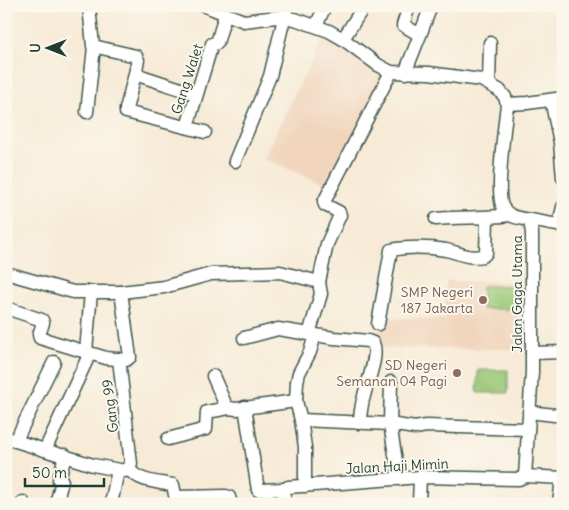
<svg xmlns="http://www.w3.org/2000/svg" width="569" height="510" viewBox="0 0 569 510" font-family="Delius,sans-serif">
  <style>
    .built { fill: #f1d5bd }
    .green { fill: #99c674; stroke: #5c8254 }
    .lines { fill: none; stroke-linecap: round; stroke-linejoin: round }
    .street-casing { stroke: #3f574c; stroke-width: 15 }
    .street { stroke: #fff; stroke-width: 12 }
    .education-dot { fill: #8d6e63; stroke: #fbf7ec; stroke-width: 2 }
    .labels { text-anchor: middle; stroke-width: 4; stroke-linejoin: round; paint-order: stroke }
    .street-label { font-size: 14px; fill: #1f3d34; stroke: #fbf7ec }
    .education-label { font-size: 14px; fill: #785e54; stroke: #fbf7ec; text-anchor: end }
  </style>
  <rect width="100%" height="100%" fill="#fbf7ec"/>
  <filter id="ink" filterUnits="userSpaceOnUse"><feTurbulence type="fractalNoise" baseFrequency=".02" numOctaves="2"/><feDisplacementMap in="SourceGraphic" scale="10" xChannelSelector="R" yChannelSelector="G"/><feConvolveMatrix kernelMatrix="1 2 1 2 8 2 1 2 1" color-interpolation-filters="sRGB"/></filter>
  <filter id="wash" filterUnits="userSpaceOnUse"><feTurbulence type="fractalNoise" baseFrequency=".0096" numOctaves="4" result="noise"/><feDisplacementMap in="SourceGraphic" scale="20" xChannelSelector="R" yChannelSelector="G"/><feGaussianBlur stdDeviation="1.12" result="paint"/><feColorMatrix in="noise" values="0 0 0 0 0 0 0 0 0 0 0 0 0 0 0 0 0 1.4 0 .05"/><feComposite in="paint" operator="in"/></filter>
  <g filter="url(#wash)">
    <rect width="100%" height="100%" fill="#f7ebd7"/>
    <g class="built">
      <path d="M 323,38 L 340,46 L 387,75 L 330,187 L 263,158 Z"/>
      <path d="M 446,281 L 520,282 L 519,349 L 379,348 L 379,318 L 445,319 Z"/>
    </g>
    <g class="green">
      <path d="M 482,286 L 513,286 L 512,309 L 482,309 Z"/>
      <path d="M 478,370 L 508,370 L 508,393 L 477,393 Z"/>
    </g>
  </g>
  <g filter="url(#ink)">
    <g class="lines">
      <defs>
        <g id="street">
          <path d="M 89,6 L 93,46 L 136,56 L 138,60 L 135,74 L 196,94"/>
          <path d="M 205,6 L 244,21 L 276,17 L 295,19 L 329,31 L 343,39 L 378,65 L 391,72 L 429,73 L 481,80 L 499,90 L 505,97 L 507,104 C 505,123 495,195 503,208 C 509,218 520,218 530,220 L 532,233 L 532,372 L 525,476"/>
          <path d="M 316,26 L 325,6"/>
          <path d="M 420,35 L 431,6"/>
          <path d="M 343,39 L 364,6"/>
          <path d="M 405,73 L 420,35 L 403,25 L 409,6"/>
          <path d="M 135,74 L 126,109 L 126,112 L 205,132"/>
          <path d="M 489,83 L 490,43"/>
          <path d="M 551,100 L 560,142 L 563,178"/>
          <path d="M 507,104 L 527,103 L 563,98"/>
          <path d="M 87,112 L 94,47"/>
          <path d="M 187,127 L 212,44 L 217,43 L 225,15"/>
          <path d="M 235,161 L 270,76 L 287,6"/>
          <path d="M 436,219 C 461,216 485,219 509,215"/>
          <path d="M 530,220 L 563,226"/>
          <path d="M 559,224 L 563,207"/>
          <path d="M 6,273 L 73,292 L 121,292 L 164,287 L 211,274 L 280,272 L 319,282"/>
          <path d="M 91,292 L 86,352 L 106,358 L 126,360 L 130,357 L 121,292"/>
          <path d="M 6,308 L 42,320 L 43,323 L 39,335 L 40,338 L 86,352"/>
          <path d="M 378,324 L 391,250 C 407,247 429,247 446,250 C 461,253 467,259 483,256 L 486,253 L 487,218"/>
          <path d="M 309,334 L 321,294 L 319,282 L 327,244 L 340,215 L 339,212 L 325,205 L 324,202 L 391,72"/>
          <path d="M 244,338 L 278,329 L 334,338 L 368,341 L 373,343 C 379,356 367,382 364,396 C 361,405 361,414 359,423"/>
          <path d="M 532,353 L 563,352"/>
          <path d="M 213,376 L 226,406 L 229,408 L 236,409 L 296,401"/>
          <path d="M 391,382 L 390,424 L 415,428 L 426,426 L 528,429"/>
          <path d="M 245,407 L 258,490 L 285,489"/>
          <path d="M 529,412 L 563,416"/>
          <path d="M 301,420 L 296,401 L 297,382 L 299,373 L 310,352 L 315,335"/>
          <path d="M 6,438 L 93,465 L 125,471 L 131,464 L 119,359"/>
          <path d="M 168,439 L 206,429 L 207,412 L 229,408"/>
          <path d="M 16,440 L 54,362"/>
          <path d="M 45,450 L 90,353"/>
          <path d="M 128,468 C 138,482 158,482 173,485 L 175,495 L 177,497 L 226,496 L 229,497 L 231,504"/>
          <path d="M 305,486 L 305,447 L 301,420 L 390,424 L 399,479"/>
          <path d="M 22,504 L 23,502"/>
          <path d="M 56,504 L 62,481 L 59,480 L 65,455"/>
          <path d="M 111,504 L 118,470"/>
          <path d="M 284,504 L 284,491 L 288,487 L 420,477 L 519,479 L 525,476 L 563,478"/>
          <path d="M 419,504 L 420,477"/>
          <path d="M 559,504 L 562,478"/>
        </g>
      </defs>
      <use href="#street" class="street-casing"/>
      <use href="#street" class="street"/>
    </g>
  </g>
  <g class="education-dot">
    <circle cx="483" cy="300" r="5"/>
    <circle cx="457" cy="373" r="5"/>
  </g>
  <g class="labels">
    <g class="street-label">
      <text transform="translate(187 79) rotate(-72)" y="5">Gang Walet</text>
      <text transform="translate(517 294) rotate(-90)" y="5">Jalan Gaga Utama</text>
      <text transform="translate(110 406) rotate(-97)" y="5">Gang 99</text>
      <text transform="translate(397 466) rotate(-3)" y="5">Jalan Haji Mimin</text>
    </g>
    <g class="education-label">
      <text x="473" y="297">SMP Negeri<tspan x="473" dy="16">187 Jakarta</tspan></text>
      <text x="447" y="370">SD Negeri<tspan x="447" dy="16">Semanan 04 Pagi</tspan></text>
    </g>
  </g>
  <rect width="569" height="510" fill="none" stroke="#fbf7ec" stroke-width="25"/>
  <g transform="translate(48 48) rotate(270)" stroke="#fbf7ec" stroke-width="4" paint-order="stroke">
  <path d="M0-4L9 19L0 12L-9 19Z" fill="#1f3d34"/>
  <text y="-8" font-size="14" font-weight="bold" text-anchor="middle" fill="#1f3d34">U</text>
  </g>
  <path d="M25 478v8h79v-8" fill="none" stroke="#1f3d34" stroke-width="2.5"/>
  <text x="32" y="478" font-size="15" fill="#1f3d34" stroke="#fbf7ec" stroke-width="4" paint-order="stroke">50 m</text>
</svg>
